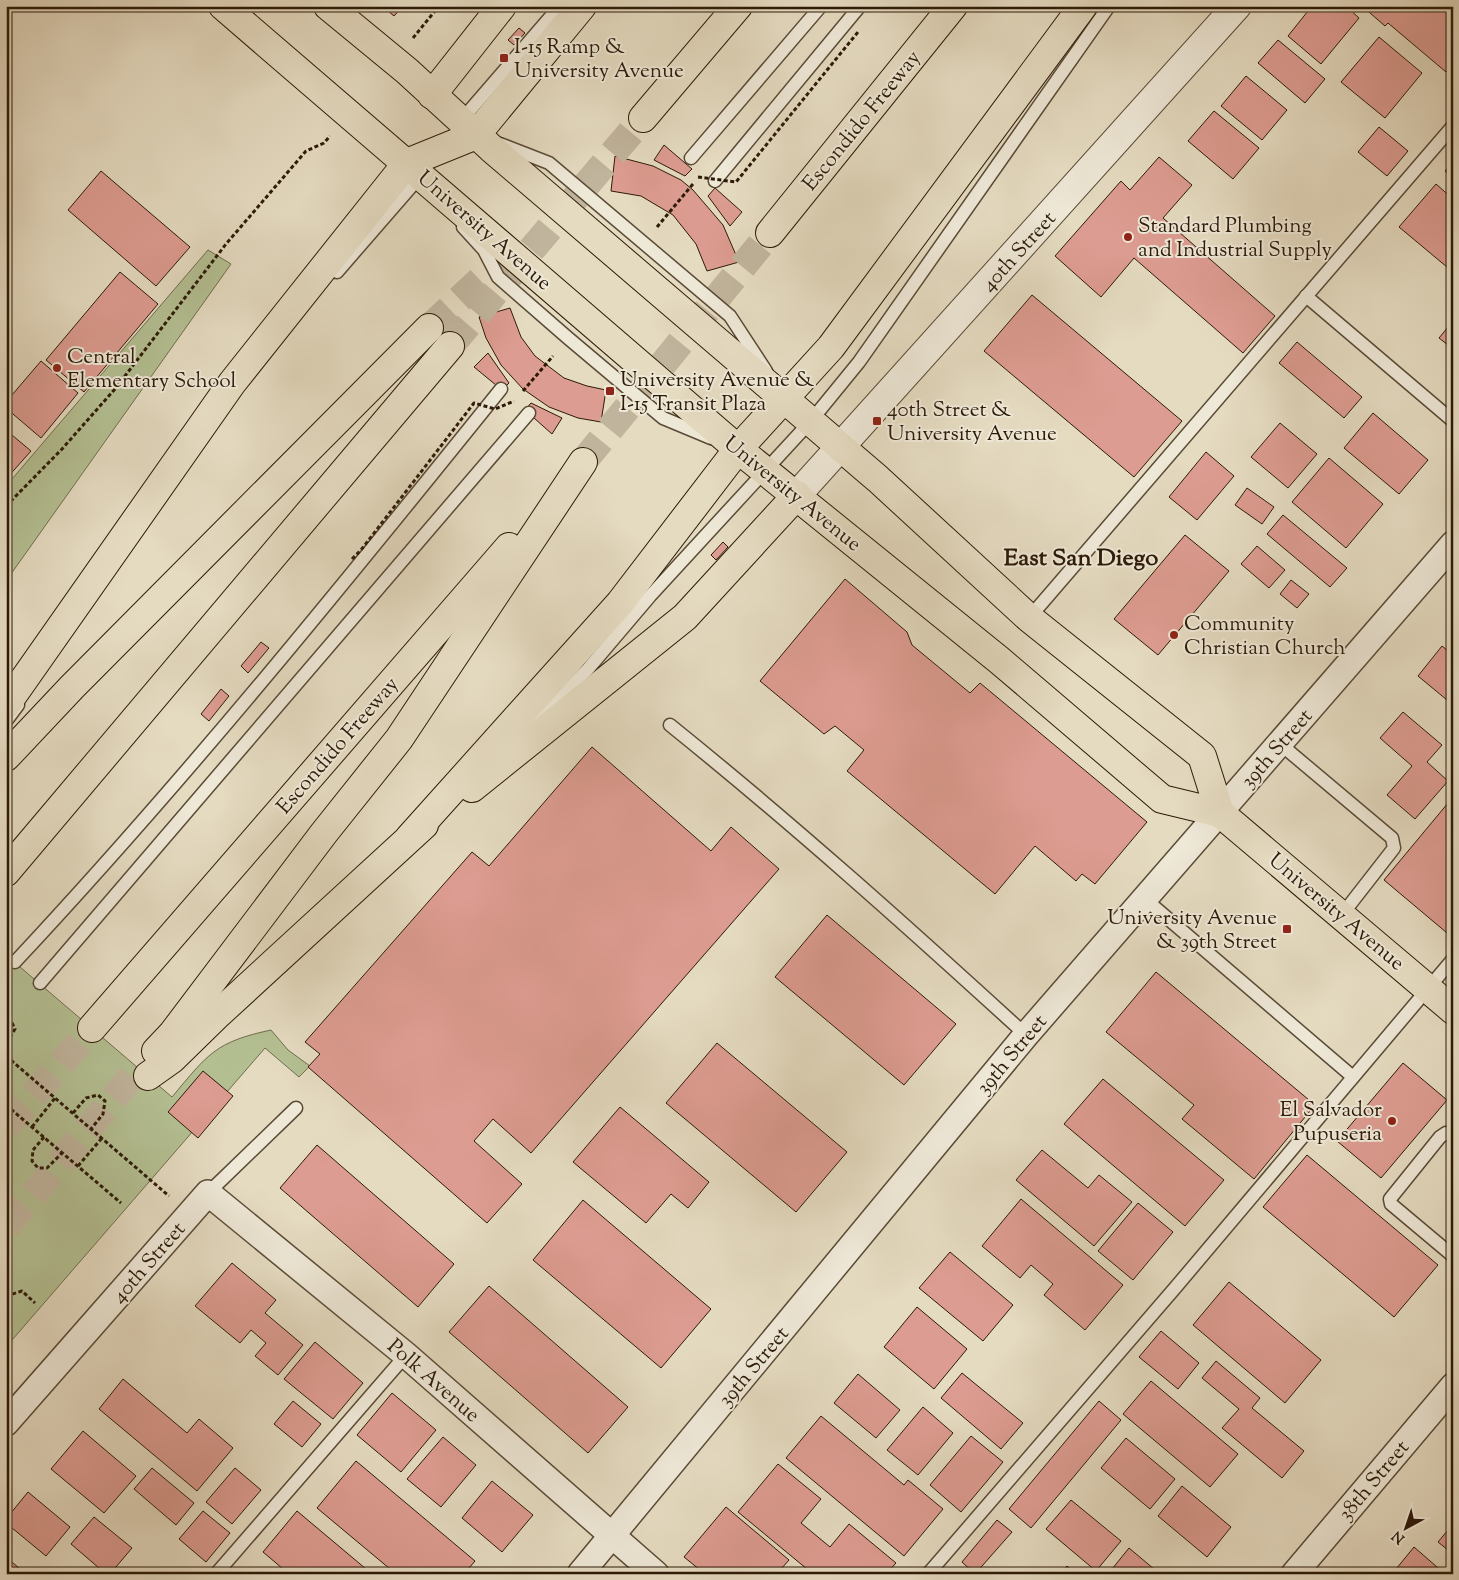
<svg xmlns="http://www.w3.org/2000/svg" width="1459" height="1580" viewBox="0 0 1459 1580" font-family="'Sorts Mill Goudy',serif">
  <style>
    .green { fill: #b4c093; stroke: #706d4e }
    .building { fill: #dd9c91; stroke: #2c1a08 }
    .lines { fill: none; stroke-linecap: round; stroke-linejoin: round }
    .motorway-tunnel { stroke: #c0b49c; stroke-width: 28; stroke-dasharray: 28 14; stroke-linecap: butt }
    .service-casing { stroke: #5a4a36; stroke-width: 15 }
    .minor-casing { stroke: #5a4a36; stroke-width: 28 }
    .tertiary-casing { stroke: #5a4a36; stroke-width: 30 }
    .primary-casing { stroke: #2c1a08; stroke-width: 30 }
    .motorway-casing { stroke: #2c1a08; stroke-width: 30 }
    .path { stroke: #2c1a08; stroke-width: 3; stroke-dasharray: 4 2.5; stroke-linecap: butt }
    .service { stroke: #eee8d7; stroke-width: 12 }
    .minor { stroke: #eee8d7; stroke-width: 25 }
    .tertiary { stroke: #eee8d7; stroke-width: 28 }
    .primary { stroke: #e5dbc1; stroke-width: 28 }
    .motorway { stroke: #e5dbc1; stroke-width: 28 }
    .path-bridge { stroke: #2c1a08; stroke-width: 3; stroke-dasharray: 4 2.5; stroke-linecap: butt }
    .poi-dot { fill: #8f2418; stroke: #eee8d7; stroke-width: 2 }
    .labels { text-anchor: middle; stroke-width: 4; stroke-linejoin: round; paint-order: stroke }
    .poi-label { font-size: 21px; fill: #2c1a08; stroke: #eee8d7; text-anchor: start }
    .street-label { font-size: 21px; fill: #2c1a08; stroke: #eee8d7 }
    .quarter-label { font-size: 24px; font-weight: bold; fill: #2c1a08; stroke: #eee8d7 }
  </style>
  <rect width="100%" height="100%" fill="#e5dbc1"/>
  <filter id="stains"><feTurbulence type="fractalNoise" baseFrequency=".004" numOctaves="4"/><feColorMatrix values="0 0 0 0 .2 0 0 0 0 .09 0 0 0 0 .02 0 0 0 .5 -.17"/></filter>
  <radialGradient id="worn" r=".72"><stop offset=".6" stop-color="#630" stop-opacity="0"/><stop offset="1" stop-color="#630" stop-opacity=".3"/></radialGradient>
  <g class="green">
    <path d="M 208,250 L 231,264 L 6,581 L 6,486 Z"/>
    <path d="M 6,955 L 172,1097 C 208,1054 215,1042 271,1030 L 288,1050 L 310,1066 L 299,1077 L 265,1048 L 6,1347 Z"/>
  </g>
  <g class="building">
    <path d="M 382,6 L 403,6 L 394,16 Z"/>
    <path d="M 1312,6 L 1346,6 L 1359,18 L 1321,64 L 1288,36 Z"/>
    <path d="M 1362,6 L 1453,6 L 1453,65 L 1446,72 L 1388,23 L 1385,26 Z"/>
    <path d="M 519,28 L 525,33 L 514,45 L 508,40 Z"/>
    <path d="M 1379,37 L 1422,73 L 1385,118 L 1341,82 Z"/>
    <path d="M 1278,40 L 1325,79 L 1305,103 L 1258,63 Z"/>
    <path d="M 1246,76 L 1287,110 L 1262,140 L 1221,106 Z"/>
    <path d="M 1214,111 L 1259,148 L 1233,179 L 1188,141 Z"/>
    <path d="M 1379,127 L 1408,151 L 1387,176 L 1358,152 Z"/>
    <path d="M 664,145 L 692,169 L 685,176 L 654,160 Z"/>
    <path d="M 615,156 L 653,166 L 681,180 L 693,190 L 723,225 L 739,262 L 707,271 L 696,244 L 673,215 L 641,196 L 611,191 Z"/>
    <path d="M 1159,157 L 1192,185 L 1163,218 L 1275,316 L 1243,353 L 1134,258 L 1101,297 L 1055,256 L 1121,181 L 1130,190 Z"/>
    <path d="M 1453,162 L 1453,178 L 1445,171 Z"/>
    <path d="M 101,171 L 190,247 L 156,286 L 68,210 Z"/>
    <path d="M 1436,184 L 1453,199 L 1453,272 L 1399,227 Z"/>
    <path d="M 715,188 L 742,212 L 730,226 L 708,196 Z"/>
    <path d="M 120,272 L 158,304 L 84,392 L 46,360 Z"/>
    <path d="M 1032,295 L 1182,421 L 1134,477 L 984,351 Z"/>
    <path d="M 510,308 L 521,337 L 535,356 L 564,378 L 587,386 L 606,390 L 601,422 L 578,418 L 549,407 L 523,389 L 501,365 L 486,338 L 479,317 Z"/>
    <path d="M 1453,321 L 1453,349 L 1439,338 Z"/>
    <path d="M 1297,342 L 1362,397 L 1344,418 L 1279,363 Z"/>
    <path d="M 488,353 L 509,383 L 502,390 L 474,367 Z"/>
    <path d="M 41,361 L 78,393 L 41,438 L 6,408 L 6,402 Z"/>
    <path d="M 531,403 L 562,418 L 552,434 L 525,410 Z"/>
    <path d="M 1373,413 L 1428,460 L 1399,494 L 1344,448 Z"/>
    <path d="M 1280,423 L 1317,454 L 1288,488 L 1251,457 Z"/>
    <path d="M 6,430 L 31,451 L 6,479 Z"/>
    <path d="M 1206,452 L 1234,476 L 1197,520 L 1169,497 Z"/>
    <path d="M 1329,458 L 1383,504 L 1346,548 L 1292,502 Z"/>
    <path d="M 1247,488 L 1274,507 L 1262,524 L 1235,505 Z"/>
    <path d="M 1283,515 L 1347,568 L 1330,587 L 1267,534 Z"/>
    <path d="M 1185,535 L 1229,571 L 1158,655 L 1114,619 Z"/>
    <path d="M 723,542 L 728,547 L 716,560 L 711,555 Z"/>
    <path d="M 1257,546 L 1285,570 L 1269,588 L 1241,564 Z"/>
    <path d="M 845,579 L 907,632 L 912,645 L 970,693 L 980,683 L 1147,822 L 1095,884 L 1082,874 L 1076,881 L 1035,846 L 995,894 L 847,771 L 864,750 L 835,726 L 824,734 L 760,681 Z"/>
    <path d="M 1291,580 L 1309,594 L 1297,608 L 1280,594 Z"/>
    <path d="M 261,642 L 269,648 L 248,673 L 241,666 Z"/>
    <path d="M 1442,646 L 1453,655 L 1453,705 L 1418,676 Z"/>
    <path d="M 221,689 L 229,696 L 209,721 L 201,714 Z"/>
    <path d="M 1403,712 L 1442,745 L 1427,762 L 1448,781 L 1415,819 L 1387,795 L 1412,766 L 1380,738 Z"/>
    <path d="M 592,747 L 711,851 L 731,827 L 779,869 L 531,1153 L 493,1119 L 474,1141 L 522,1184 L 487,1223 L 308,1067 L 320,1054 L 305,1042 L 472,852 L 489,866 Z"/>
    <path d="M 1453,797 L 1453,938 L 1384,880 Z"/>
    <path d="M 827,915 L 956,1024 L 904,1085 L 775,977 Z"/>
    <path d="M 1156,972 L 1315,1105 L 1254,1179 L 1182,1119 L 1194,1105 L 1106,1032 Z"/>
    <path d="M 717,1043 L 847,1152 L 796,1212 L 666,1103 Z"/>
    <path d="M 1403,1063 L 1447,1100 L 1381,1178 L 1337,1141 Z"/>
    <path d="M 203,1071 L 233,1096 L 198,1138 L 168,1112 Z"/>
    <path d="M 1103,1079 L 1224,1180 L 1185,1226 L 1064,1124 Z"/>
    <path d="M 620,1107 L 709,1182 L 688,1208 L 671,1194 L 646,1223 L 573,1162 Z"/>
    <path d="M 317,1145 L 454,1264 L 418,1307 L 280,1188 Z"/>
    <path d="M 1042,1150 L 1088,1188 L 1099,1175 L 1132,1202 L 1094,1246 L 1016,1180 Z"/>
    <path d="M 1307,1155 L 1438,1265 L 1394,1317 L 1263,1207 Z"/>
    <path d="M 1021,1199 L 1123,1285 L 1085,1330 L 1044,1295 L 1053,1284 L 1031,1265 L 1020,1278 L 982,1246 Z"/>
    <path d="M 583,1200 L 711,1309 L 661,1368 L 533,1260 Z"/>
    <path d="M 1138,1203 L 1173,1232 L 1133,1280 L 1098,1251 Z"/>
    <path d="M 950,1252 L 1013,1305 L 983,1341 L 919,1288 Z"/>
    <path d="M 232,1263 L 276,1300 L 265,1313 L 303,1345 L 278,1375 L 255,1356 L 266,1343 L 251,1330 L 240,1343 L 195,1306 Z"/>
    <path d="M 1229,1282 L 1321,1360 L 1285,1403 L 1193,1325 Z"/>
    <path d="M 489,1286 L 628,1407 L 588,1453 L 449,1332 Z"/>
    <path d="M 917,1307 L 967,1349 L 934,1389 L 884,1347 Z"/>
    <path d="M 1161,1331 L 1199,1363 L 1178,1389 L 1139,1357 Z"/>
    <path d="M 315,1342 L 363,1383 L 333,1419 L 284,1379 Z"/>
    <path d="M 1216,1361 L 1260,1398 L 1252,1408 L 1304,1451 L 1282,1478 L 1222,1428 L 1239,1409 L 1202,1378 Z"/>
    <path d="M 962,1373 L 1023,1423 L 1001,1449 L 941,1398 Z"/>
    <path d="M 858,1374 L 900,1410 L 876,1438 L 834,1403 Z"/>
    <path d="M 123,1379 L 187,1433 L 199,1419 L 233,1448 L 197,1491 L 99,1409 Z"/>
    <path d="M 1151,1381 L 1238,1454 L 1210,1487 L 1123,1414 Z"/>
    <path d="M 392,1393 L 436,1430 L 401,1472 L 357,1435 Z"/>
    <path d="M 293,1401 L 321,1424 L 302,1447 L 274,1424 Z"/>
    <path d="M 1099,1401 L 1121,1420 L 1031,1528 L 1009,1509 Z"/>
    <path d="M 923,1407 L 953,1433 L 918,1475 L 887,1450 Z"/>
    <path d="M 821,1416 L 904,1485 L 908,1480 L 943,1509 L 904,1556 L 786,1458 Z"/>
    <path d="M 83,1431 L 136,1476 L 104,1513 L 51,1469 Z"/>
    <path d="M 971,1436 L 1003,1462 L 961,1512 L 930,1485 Z"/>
    <path d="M 443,1437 L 476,1465 L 441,1507 L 407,1479 Z"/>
    <path d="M 1126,1438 L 1175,1479 L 1150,1509 L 1101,1468 Z"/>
    <path d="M 356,1461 L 475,1561 L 464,1574 L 396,1574 L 317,1508 Z"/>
    <path d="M 778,1464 L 821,1499 L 801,1523 L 830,1547 L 849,1524 L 896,1563 L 886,1574 L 813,1574 L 738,1512 Z"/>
    <path d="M 152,1468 L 194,1503 L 176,1525 L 134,1489 Z"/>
    <path d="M 235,1468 L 261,1490 L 232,1524 L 206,1502 Z"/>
    <path d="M 492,1481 L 533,1515 L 502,1552 L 462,1518 Z"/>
    <path d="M 1182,1486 L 1231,1527 L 1207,1557 L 1158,1516 Z"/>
    <path d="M 28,1492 L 70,1527 L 46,1556 L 6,1523 L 6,1519 Z"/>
    <path d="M 1071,1500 L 1121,1541 L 1096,1571 L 1046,1529 Z"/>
    <path d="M 726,1507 L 789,1560 L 781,1569 L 786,1574 L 705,1574 L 684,1557 Z"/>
    <path d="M 203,1511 L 230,1533 L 206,1562 L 179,1539 Z"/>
    <path d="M 297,1511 L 372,1574 L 289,1574 L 263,1552 Z"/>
    <path d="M 94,1517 L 132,1548 L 110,1574 L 106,1574 L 71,1544 Z"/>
    <path d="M 997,1520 L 1012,1532 L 975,1574 L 962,1562 Z"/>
    <path d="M 1453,1524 L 1453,1554 L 1438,1542 Z"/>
    <path d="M 1414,1547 L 1445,1574 L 1392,1574 Z"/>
    <path d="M 1129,1548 L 1160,1574 L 1108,1574 Z"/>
    <path d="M 6,1557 L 26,1574 L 6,1574 Z"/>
    <path d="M 1067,1566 L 1076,1574 L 1060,1574 Z"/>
  </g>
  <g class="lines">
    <g class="motorway-tunnel">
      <path d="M 429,328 L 508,254"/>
      <path d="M 450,346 L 643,118"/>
      <path d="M 583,462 L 770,233"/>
      <path d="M 6,1127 L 92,1028"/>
      <path d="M 6,1227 L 139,1068"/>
    </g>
    <defs>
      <g id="service">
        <path d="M 459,123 L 560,6"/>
        <path d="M 500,144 L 549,163 L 730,316 L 766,371"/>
        <path d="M 691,158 L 821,6"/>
        <path d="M 715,181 L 860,6"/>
        <path d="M 463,227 L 484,250 L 498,277 L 568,338 L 663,418 L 711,438"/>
        <path d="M 337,272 L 422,174"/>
        <path d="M 1306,296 L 1453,421"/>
        <path d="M 1029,618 L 1453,126"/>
        <path d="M 6,721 L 18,705"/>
        <path d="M 535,722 L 588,669 L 650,596 L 810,422 L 859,362 L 1109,6"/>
        <path d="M 670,725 C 793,824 910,929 1026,1035"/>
        <path d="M 1279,743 L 1392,838 L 1394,848 L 1341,916"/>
        <path d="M 1145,899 L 1353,1077"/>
        <path d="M 15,962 C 186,779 344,584 501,389"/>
        <path d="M 40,983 L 529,413"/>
        <path d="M 1453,1136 L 1446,1133 L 1440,1137 L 1390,1199 L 1391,1204 L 1453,1256"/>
        <path d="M 208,1193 L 296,1108"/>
        <path d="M 216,1574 L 406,1355"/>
        <path d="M 928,1574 L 1175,1288 L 1453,959"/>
      </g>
      <g id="minor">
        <path d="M 6,1423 L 208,1193 L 406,1355 L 656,1574"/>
        <path d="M 580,1574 L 1026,1035 L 1453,544"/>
        <path d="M 1294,1574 L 1453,1386"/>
      </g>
      <path id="tertiary" d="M 797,495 L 1237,6"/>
      <g id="primary">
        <path d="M 223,6 L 738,449 L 999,660 L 1162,799 L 1220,813 L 1453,1010"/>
        <path d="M 328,6 L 407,71 L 491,148 L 878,479 L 1029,618 L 1202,756 L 1220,813"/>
        <path d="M 407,163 L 476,135"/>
      </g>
      <g id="motorway">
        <path d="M 432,95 L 502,6"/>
        <path d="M 643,118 L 738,6"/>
        <path d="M 476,135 L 582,6"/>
        <path d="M 770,233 L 953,6"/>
        <path d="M 6,705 L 232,383 L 407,163"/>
        <path d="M 6,757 L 72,687 L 429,328"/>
        <path d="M 472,788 L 685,617 L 797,495"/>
        <path d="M 410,837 L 620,603 L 738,449 L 831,347 L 1083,6"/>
        <path d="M 6,872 L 450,346"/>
        <path d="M 92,1028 L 509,547"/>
        <path d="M 156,1051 L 173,1033 L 324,833 L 399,739 L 583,462"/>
        <path d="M 148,1076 L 172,1059 L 216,1016 L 424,825"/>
      </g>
    </defs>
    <use href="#service" class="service-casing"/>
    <use href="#minor" class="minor-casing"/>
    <use href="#tertiary" class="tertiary-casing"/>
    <use href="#primary" class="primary-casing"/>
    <use href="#motorway" class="motorway-casing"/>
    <g class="path">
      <path d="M 883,10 L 889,6"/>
      <path d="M 413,38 L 439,6"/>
      <path d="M 657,227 L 693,184"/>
      <path d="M 523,391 L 553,356"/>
      <path d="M 6,506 L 62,449 L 115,389 L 226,244 L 306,151 L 324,143 L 330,136"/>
      <path d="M 6,1020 L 12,1023 L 15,1029 L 6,1044"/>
      <path d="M 6,1056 L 169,1196"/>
      <path d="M 6,1105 L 121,1203"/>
      <path d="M 73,1113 L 86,1098 L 98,1095 L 105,1101 L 103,1114 L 91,1129"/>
      <path d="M 32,1127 L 55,1098"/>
      <path d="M 44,1137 L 33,1150 L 32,1161 L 38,1168 L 47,1168 L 62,1153"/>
      <path d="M 78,1166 L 102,1138"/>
      <path d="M 6,1296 L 22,1291 L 35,1303"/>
    </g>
    <use href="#service" class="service"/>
    <use href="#minor" class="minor"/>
    <use href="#tertiary" class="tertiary"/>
    <use href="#primary" class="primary"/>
    <use href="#motorway" class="motorway"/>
    <g class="path-bridge">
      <path d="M 698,177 L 736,182 L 858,32"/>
      <path d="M 352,559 L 361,550 L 474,403 L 495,409 L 514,401"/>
    </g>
  </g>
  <g class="poi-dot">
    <rect x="499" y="53" width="10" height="10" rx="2.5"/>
    <circle cx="1128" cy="237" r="5"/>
    <circle cx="57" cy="368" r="5"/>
    <rect x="605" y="386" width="10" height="10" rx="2.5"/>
    <rect x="872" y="416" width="10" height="10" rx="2.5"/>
    <circle cx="1174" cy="635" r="5"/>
    <rect x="1282" y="924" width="10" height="10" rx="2.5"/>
    <circle cx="1392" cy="1121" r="5"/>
  </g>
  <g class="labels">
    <g class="poi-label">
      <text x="514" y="53">I-15 Ramp &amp;<tspan x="514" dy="24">University Avenue</tspan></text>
      <text x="1138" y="232">Standard Plumbing<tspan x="1138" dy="24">and Industrial Supply</tspan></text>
      <text x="67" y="363">Central<tspan x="67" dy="24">Elementary School</tspan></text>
      <text x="620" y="386">University Avenue &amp;<tspan x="620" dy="24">I-15 Transit Plaza</tspan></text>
      <text x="887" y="416">40th Street &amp;<tspan x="887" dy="24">University Avenue</tspan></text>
      <text x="1184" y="630">Community<tspan x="1184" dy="24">Christian Church</tspan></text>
      <text x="1277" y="924" text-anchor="end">University Avenue<tspan x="1277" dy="24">&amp; 39th Street</tspan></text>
      <text x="1382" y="1116" text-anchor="end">El Salvador<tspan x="1382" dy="24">Pupuseria</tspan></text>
    </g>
    <g class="street-label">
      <text transform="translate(861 120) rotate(-51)" y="7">Escondido Freeway</text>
      <text transform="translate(485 230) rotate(41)" y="7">University Avenue</text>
      <text transform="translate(1018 251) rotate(-48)" y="7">40th Street</text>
      <text transform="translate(793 493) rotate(39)" y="7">University Avenue</text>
      <text transform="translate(337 745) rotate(-49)" y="7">Escondido Freeway</text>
      <text transform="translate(1276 748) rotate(-49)" y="7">39th Street</text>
      <text transform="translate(1337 911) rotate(40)" y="7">University Avenue</text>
      <text transform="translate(1011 1054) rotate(-50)" y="7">39th Street</text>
      <text transform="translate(148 1262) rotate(-49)" y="7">40th Street</text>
      <text transform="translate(753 1366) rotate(-50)" y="7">39th Street</text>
      <text transform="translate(434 1380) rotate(41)" y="7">Polk Avenue</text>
      <text transform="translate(1373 1480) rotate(-50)" y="7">38th Street</text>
    </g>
    <g class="quarter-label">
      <text x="1081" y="565">East San Diego</text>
    </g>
  </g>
  <rect width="1459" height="1580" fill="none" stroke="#e5dbc1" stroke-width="25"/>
  <rect x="8" y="8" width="1444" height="1565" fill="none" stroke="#2c1a08" stroke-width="2.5"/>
  <rect x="12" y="12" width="1434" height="1555" fill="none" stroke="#2c1a08"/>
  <g transform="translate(1406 1528) rotate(220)" stroke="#eee8d7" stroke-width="4" paint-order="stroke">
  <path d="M0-4L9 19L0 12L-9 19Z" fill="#2c1a08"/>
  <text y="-8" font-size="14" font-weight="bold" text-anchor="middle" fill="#2c1a08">N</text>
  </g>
  <rect width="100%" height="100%" filter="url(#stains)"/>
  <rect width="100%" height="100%" fill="url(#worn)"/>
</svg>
